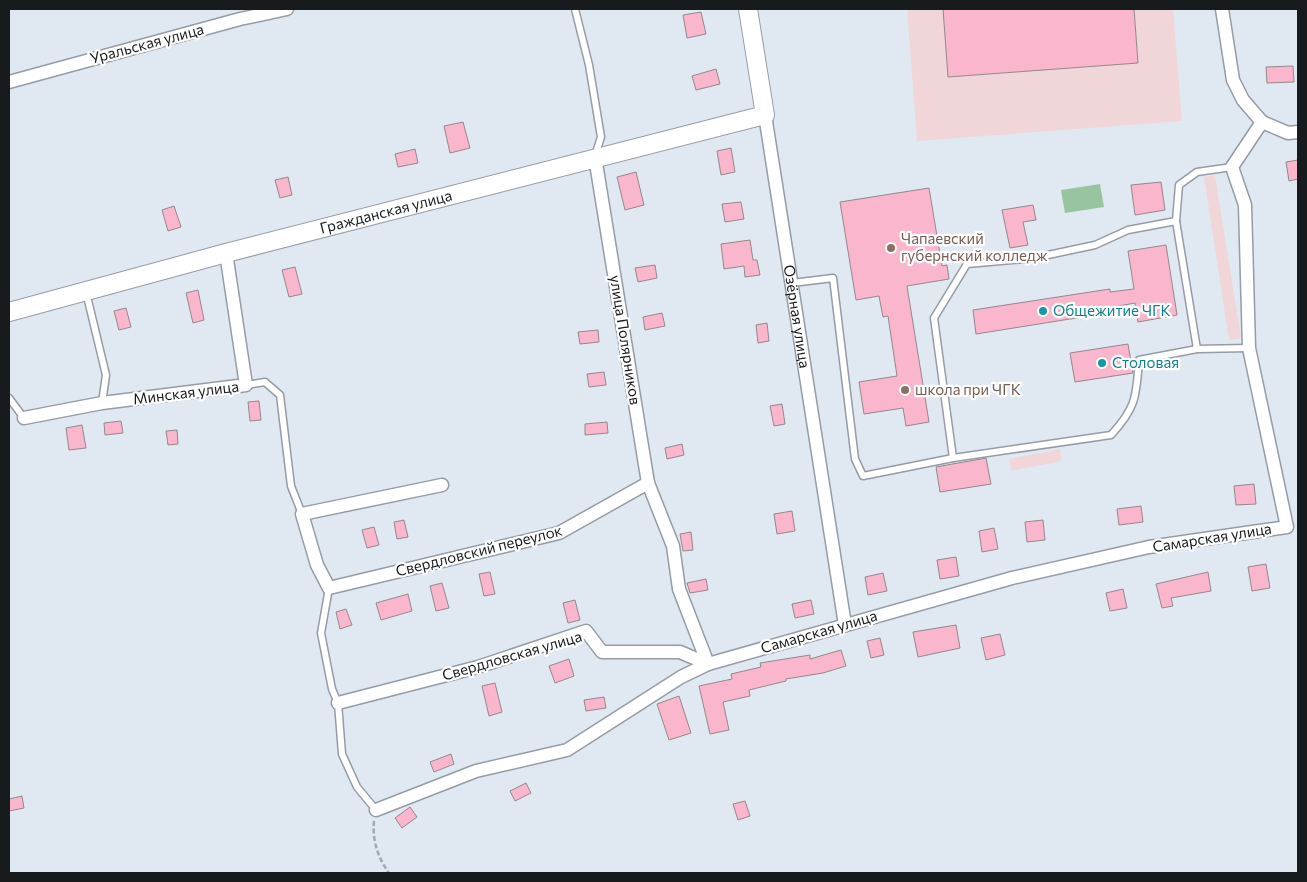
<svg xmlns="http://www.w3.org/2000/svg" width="1307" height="882" viewBox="0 0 1307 882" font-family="Commissioner,sans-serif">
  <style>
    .industrial { fill: #f0d6d9 }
    .green { fill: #99c4a0 }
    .building { fill: #f9b6cc; stroke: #94888b }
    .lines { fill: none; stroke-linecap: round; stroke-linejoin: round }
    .lane-casing { stroke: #959ca5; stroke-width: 9 }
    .street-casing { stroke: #959ca5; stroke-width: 15 }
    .secondary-casing { stroke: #959ca5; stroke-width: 20 }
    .path { stroke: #a3a9b1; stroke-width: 2.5; stroke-dasharray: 5 2.5; stroke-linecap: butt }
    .lane { stroke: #fff; stroke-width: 6 }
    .street { stroke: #fff; stroke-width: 12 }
    .secondary { stroke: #fff; stroke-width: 18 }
    .education-dot { fill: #8d6e63; stroke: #fff; stroke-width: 2 }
    .culture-dot { fill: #0f9aa8; stroke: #fff; stroke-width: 2 }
    .labels { text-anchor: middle; stroke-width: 4.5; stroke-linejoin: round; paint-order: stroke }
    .street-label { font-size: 15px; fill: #181b1e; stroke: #fff }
    .education-label { font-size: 15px; fill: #785e54; stroke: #fff; text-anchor: start }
    .culture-label { font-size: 15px; fill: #0d838f; stroke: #fff; text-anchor: start }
  </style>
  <rect width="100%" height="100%" fill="#e0e8f2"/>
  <g class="industrial">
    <path d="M 907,9 L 1173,9 L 1182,121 L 917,141 Z"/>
    <path d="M 1215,175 L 1241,338 L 1229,340 L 1204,177 Z"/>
    <path d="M 1060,449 L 1062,461 L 1011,471 L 1009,459 Z"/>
  </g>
  <path class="green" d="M 1100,184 L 1104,207 L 1065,213 L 1061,190 Z"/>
  <g class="building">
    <path d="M 943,9 L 1134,9 L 1138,63 L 948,77 Z"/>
    <path d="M 701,12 L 706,34 L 687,38 L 683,15 Z"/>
    <path d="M 1293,66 L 1294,82 L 1267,83 L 1266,67 Z"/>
    <path d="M 716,69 L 720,84 L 696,90 L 692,76 Z"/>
    <path d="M 463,122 L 470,148 L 450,153 L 444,126 Z"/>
    <path d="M 731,148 L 735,172 L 721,175 L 717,151 Z"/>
    <path d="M 415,149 L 418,163 L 398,167 L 395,154 Z"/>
    <path d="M 1298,160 L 1298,179 L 1289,181 L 1286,162 Z"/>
    <path d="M 636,172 L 644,205 L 625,210 L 617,177 Z"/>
    <path d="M 288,177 L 292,195 L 280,198 L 275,180 Z"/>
    <path d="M 1161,182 L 1165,210 L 1135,215 L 1131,185 Z"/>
    <path d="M 929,188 L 942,266 L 947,265 L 949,279 L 907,286 L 929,422 L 906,426 L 903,408 L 864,414 L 859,382 L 897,376 L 888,316 L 883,317 L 879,296 L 856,300 L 840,202 Z"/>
    <path d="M 741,202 L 744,219 L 725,222 L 722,204 Z"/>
    <path d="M 1033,205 L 1036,220 L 1023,222 L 1028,245 L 1010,248 L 1002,210 Z"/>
    <path d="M 174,206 L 181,227 L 168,231 L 162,210 Z"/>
    <path d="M 750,240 L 753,260 L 757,260 L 760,275 L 745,277 L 744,266 L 724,269 L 721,244 Z"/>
    <path d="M 1166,245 L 1177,315 L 1138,322 L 1135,303 L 1113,307 L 1114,312 L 976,334 L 973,310 L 1110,289 L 1110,292 L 1134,289 L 1128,251 Z"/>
    <path d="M 655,265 L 657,278 L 638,282 L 635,268 Z"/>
    <path d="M 295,267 L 302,294 L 289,297 L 282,270 Z"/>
    <path d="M 198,290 L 204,320 L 193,323 L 186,293 Z"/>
    <path d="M 126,308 L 131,327 L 119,330 L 114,311 Z"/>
    <path d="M 662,313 L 665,326 L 645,330 L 643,317 Z"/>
    <path d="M 767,323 L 769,341 L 758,343 L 756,325 Z"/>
    <path d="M 598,330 L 599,342 L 580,344 L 578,332 Z"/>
    <path d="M 1128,344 L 1133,373 L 1075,382 L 1070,353 Z"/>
    <path d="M 604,372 L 606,385 L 589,387 L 587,374 Z"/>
    <path d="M 259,401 L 261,420 L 250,421 L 248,402 Z"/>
    <path d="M 782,404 L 785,424 L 774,426 L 770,406 Z"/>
    <path d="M 121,421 L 123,433 L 105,435 L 104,423 Z"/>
    <path d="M 607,422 L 608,433 L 585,435 L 585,424 Z"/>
    <path d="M 82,425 L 86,448 L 69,450 L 66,428 Z"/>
    <path d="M 177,430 L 178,444 L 168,445 L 166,431 Z"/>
    <path d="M 682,444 L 684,455 L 667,459 L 665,448 Z"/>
    <path d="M 986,458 L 991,484 L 940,492 L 936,467 Z"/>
    <path d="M 1254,484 L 1256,504 L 1236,505 L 1234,486 Z"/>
    <path d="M 1141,506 L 1143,522 L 1119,525 L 1117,509 Z"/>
    <path d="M 792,511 L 795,531 L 777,534 L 774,514 Z"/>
    <path d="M 404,520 L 408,537 L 397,539 L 394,522 Z"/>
    <path d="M 1043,520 L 1045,540 L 1027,542 L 1025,522 Z"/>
    <path d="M 374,527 L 379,545 L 367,548 L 362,530 Z"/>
    <path d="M 994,528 L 998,549 L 982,552 L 979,531 Z"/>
    <path d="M 691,532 L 693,550 L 683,551 L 680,534 Z"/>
    <path d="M 956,557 L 959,576 L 940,579 L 937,560 Z"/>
    <path d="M 1266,564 L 1270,588 L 1252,591 L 1248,567 Z"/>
    <path d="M 490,572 L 495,594 L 484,596 L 479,574 Z"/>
    <path d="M 1208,572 L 1211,591 L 1171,598 L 1173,606 L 1162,608 L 1156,584 Z"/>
    <path d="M 883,573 L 887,591 L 868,595 L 865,577 Z"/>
    <path d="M 706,579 L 708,590 L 690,593 L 687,583 Z"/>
    <path d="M 442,583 L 449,608 L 436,611 L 430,586 Z"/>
    <path d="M 1123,589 L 1127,608 L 1110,611 L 1106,593 Z"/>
    <path d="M 408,594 L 412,611 L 381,620 L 376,603 Z"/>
    <path d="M 575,600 L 580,620 L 568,623 L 563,603 Z"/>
    <path d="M 811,600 L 814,614 L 795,618 L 792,604 Z"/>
    <path d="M 346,609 L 352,625 L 340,629 L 336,612 Z"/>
    <path d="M 956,625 L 960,648 L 918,657 L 913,632 Z"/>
    <path d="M 1000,634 L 1005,655 L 986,660 L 981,638 Z"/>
    <path d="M 880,638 L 884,655 L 871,658 L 867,641 Z"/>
    <path d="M 841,650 L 846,666 L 823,673 L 786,679 L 786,681 L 749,690 L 750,696 L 723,702 L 729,730 L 710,734 L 699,686 L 732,679 L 731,674 L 761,667 L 760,663 L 810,655 L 810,659 Z"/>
    <path d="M 569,659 L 574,676 L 555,683 L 549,666 Z"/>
    <path d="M 495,683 L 502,712 L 489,716 L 482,686 Z"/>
    <path d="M 679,696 L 691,733 L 669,740 L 657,704 Z"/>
    <path d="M 604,697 L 606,708 L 586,711 L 584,700 Z"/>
    <path d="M 451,754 L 454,764 L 434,772 L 430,762 Z"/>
    <path d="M 526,783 L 531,793 L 515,801 L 510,791 Z"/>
    <path d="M 22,796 L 24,808 L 9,811 L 9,799 Z"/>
    <path d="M 745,801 L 750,816 L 738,820 L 733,804 Z"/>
    <path d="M 410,807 L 417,817 L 402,828 L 395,818 Z"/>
  </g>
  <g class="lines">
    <defs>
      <g id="lane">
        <path d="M 575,9 L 589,65 L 601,137 L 595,156"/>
        <path d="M 1176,221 L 1197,349"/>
        <path d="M 792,283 L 833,278 L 855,459 L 863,476 L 953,458 L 1111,435 C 1137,407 1136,396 1139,360 L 1197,349 L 1249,348"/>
        <path d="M 86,292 L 106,375 L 102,403"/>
        <path d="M 246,385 L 265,382 L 280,395 L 291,486 L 302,514"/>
        <path d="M 9,398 L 24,418"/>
        <path d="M 953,458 L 934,318 L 967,264 L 1034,258 L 1095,245 L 1128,230 L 1176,221 L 1179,185 L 1197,172 L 1232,167"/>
        <path d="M 329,588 L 321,633 L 332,689 L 338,703 L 342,754 L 357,787 L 376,810"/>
      </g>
      <g id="street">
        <path d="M 9,82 L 240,19 L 287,9"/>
        <path id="s1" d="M 765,115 L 845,625"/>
        <path d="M 1262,122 L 1288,133 L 1298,132"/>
        <path d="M 595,157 L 648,483 L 673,546 L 679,589 L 708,664"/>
        <path d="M 24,418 L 102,403 L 246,385 L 226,253"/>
        <path d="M 442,485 L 302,514 L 317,565 L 329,588 L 559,533 L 648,483"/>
        <path d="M 338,703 L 478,667 L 586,631 L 602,652 L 680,652 L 708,664"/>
        <path d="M 376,810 L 476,771 L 567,750 L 681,677 L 708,664 L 1012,578 L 1149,547 L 1287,527 L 1249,348 L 1245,205 L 1232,167 L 1262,122 L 1243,100 L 1233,80 L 1222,9"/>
      </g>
      <g id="secondary">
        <path id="s2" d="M 9,312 L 226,253 L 765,115 L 748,9"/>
      </g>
    </defs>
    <use href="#lane" class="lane-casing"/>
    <use href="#street" class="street-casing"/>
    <use href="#secondary" class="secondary-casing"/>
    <path class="path" d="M 374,821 C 372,840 378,858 389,873"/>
    <use href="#lane" class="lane"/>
    <use href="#street" class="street"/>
    <use href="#secondary" class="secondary"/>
  </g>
  <g class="education-dot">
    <circle cx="891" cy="248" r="5"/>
    <circle cx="905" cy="390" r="5"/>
  </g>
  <g class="culture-dot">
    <circle cx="1043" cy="311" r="5"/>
    <circle cx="1102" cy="363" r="5"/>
  </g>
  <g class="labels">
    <g class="street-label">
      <text transform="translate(147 44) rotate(-15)" y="5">Уральская улица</text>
      <text dy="5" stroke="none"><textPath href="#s2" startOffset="390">Гражданская улица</textPath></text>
      <text dy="5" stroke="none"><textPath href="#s1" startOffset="204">Озёрная улица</textPath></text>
      <text transform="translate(625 340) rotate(81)" y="5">улица Полярников</text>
      <text transform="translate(186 393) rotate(-7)" y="5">Минская улица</text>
      <text transform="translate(1212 538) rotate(-9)" y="5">Самарская улица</text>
      <text transform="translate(479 551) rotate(-14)" y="5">Свердловский переулок</text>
      <text transform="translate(819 632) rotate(-16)" y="5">Самарская улица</text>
      <text transform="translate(512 656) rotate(-16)" y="5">Свердловская улица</text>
    </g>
    <g class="education-label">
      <text x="901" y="244">Чапаевский<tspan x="901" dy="17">губернский колледж</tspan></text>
      <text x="915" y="395">школа при ЧГК</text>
    </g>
    <g class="culture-label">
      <text x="1053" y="316">Общежитие ЧГК</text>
      <text x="1112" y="368">Столовая</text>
    </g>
  </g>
  <rect width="1307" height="882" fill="none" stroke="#181b1e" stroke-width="20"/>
</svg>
